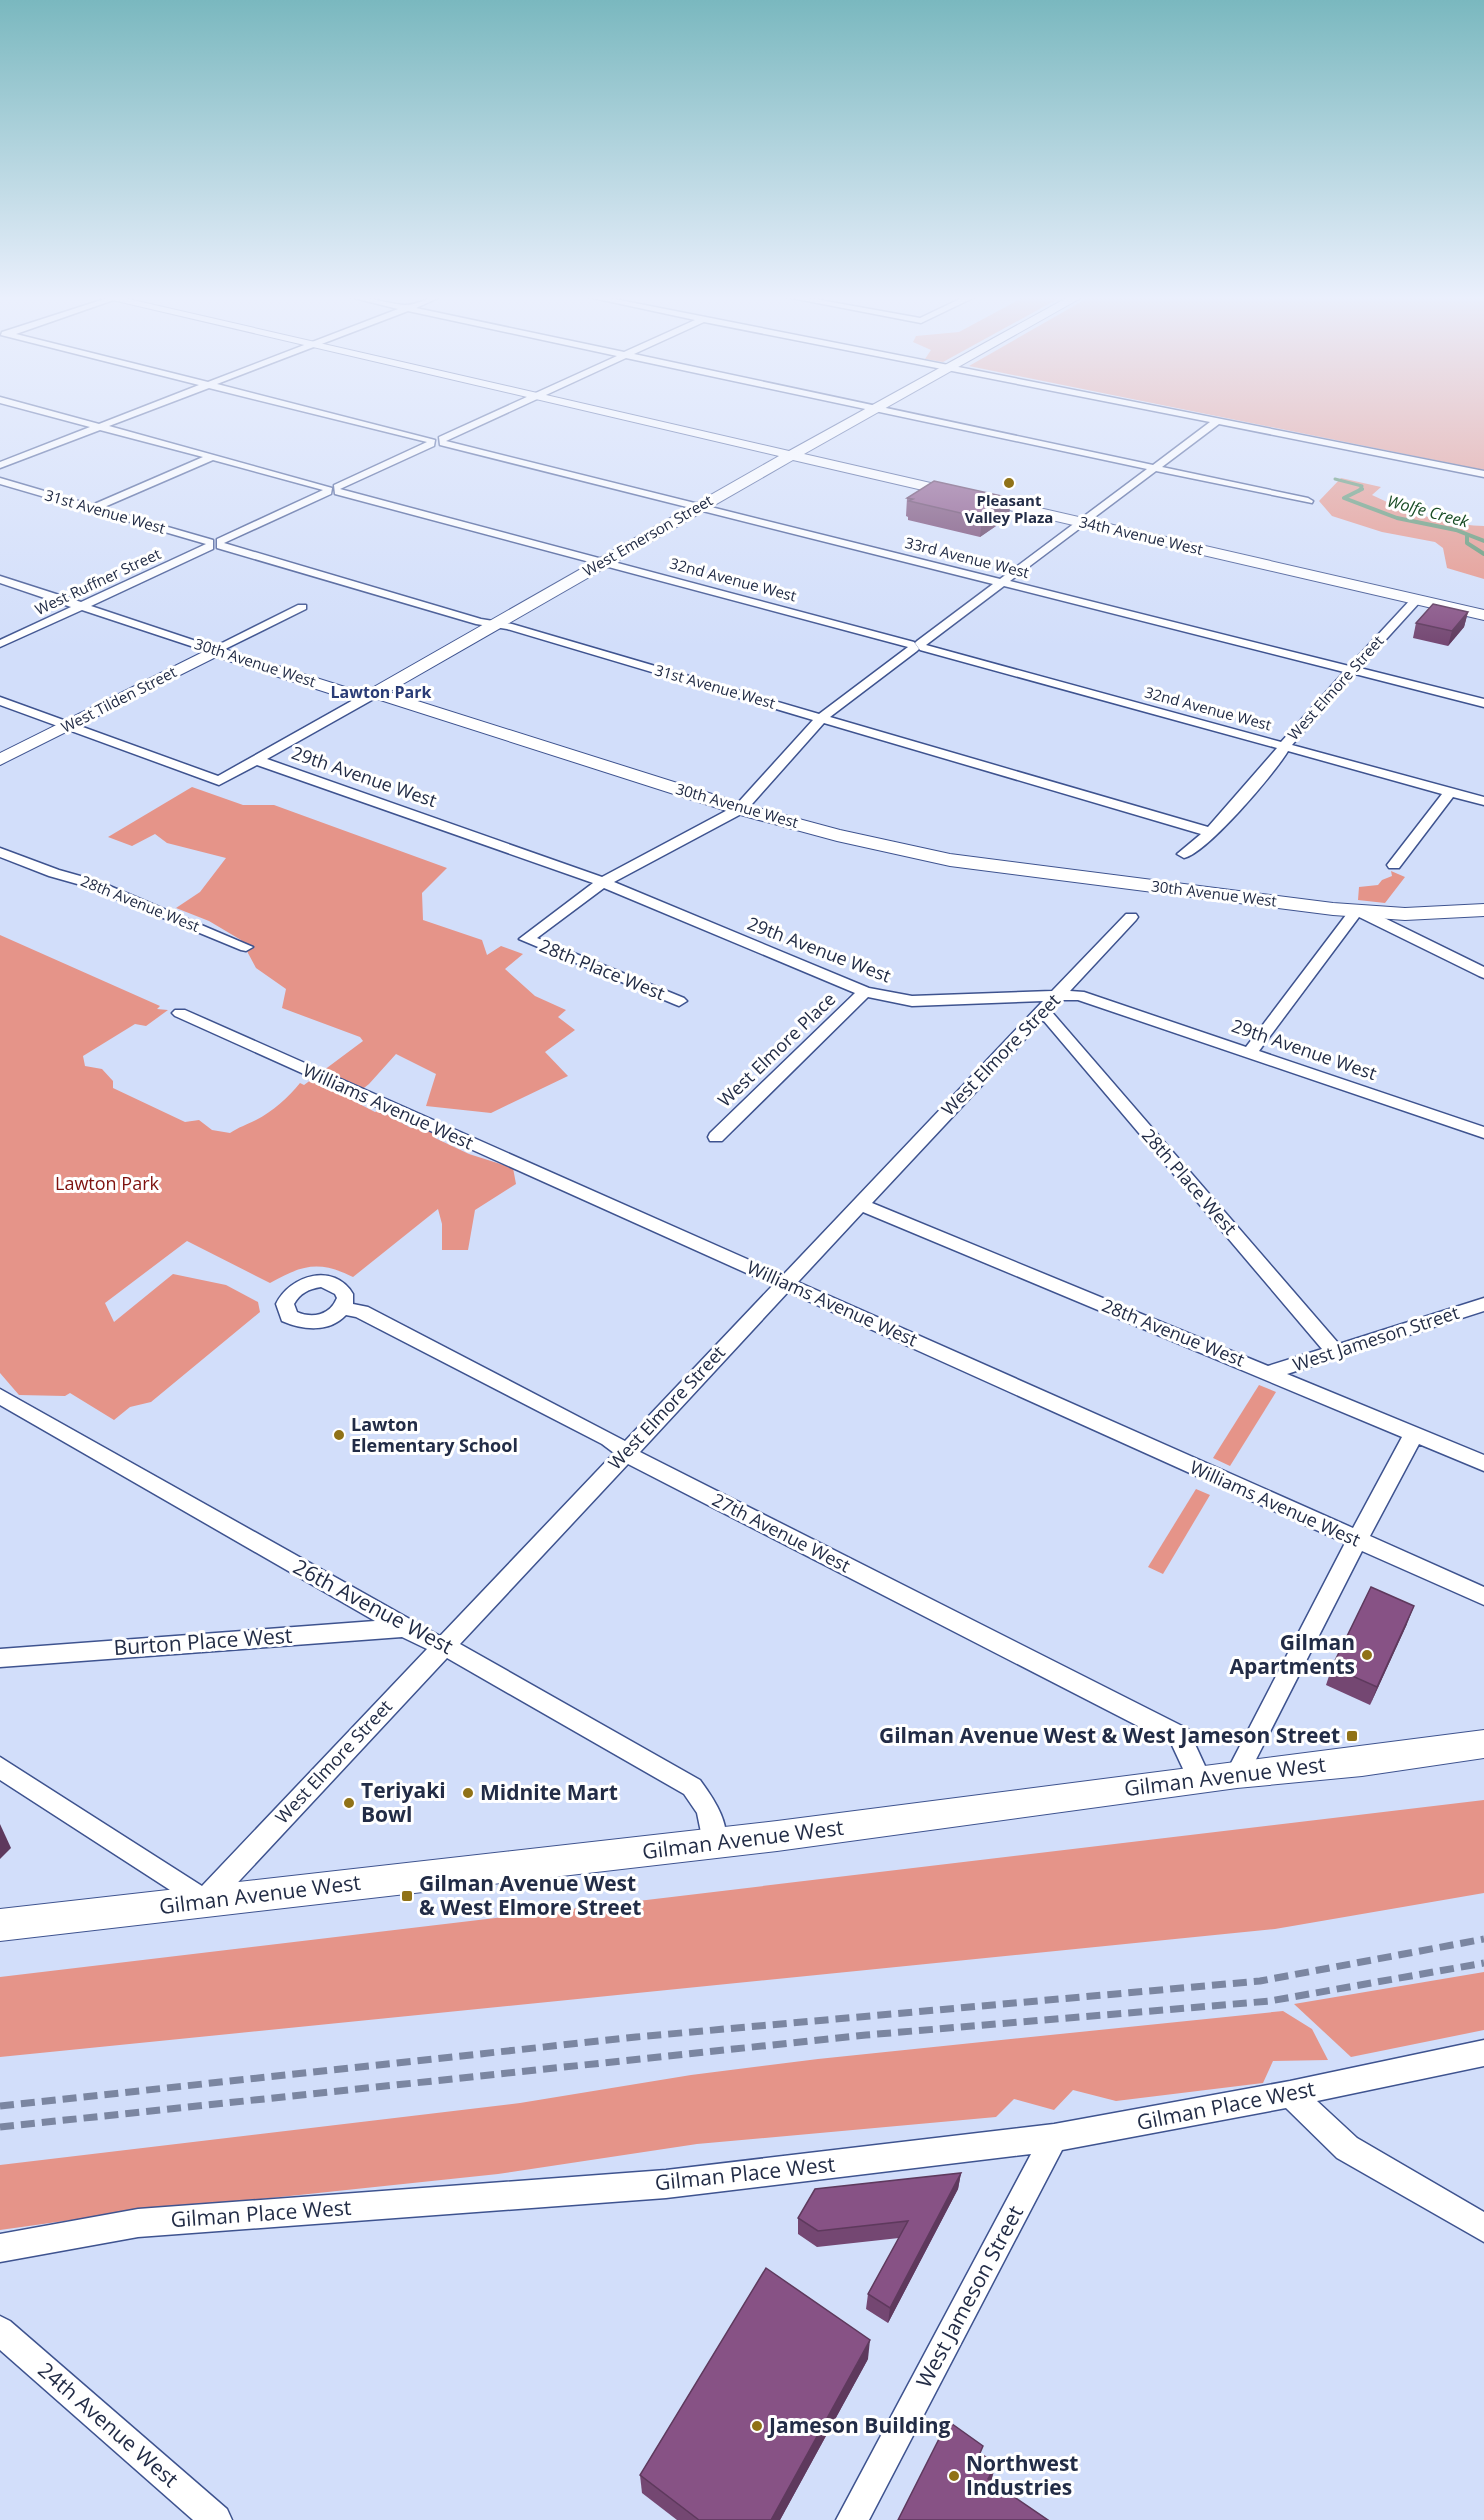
<svg xmlns="http://www.w3.org/2000/svg" width="1484" height="2520" viewBox="0 0 1484 2520" font-family="'Open Sans',sans-serif">
  <style>
    .green { fill: #e59489 }
    .lines { fill: none; stroke-linecap: round; stroke-linejoin: round }
    .stream-far1 { stroke: #5d9370; stroke-width: 3 }
    .stream { stroke: #5d9370; stroke-width: 4 }
    .street-casing { stroke: #3e538f; stroke-width: 3 }
    .secondary-casing { stroke: #3e538f; stroke-width: 2 }
    .street { fill: #fff; fill-rule: evenodd }
    .secondary { fill: #fff; fill-rule: evenodd }
    .rail { stroke: #7b86a1; stroke-width: 7; stroke-dasharray: 14 7; stroke-linecap: butt }
    .wall { fill: #744772 }
    .shaded-wall { fill: #5e395d }
    .building { fill: #875285; stroke: #5e395d; stroke-width: 1.5 }
    .poi-dot { fill: #907217; stroke: #fff; stroke-width: 2 }
    .labels { text-anchor: middle; stroke-width: 6; stroke-linejoin: round; paint-order: stroke }
    .far-poi-label { font-size: 15px; font-weight: bold; fill: #222c46; stroke: #fff }
    .far-street-label { font-size: 15px; fill: #222c46; stroke: #fff }
    .far-water-label { font-size: 16px; font-style: italic; fill: #184c24; stroke: #fff }
    .far-neighbourhood-label { font-size: 16px; font-weight: bold; fill: #2a3c76; stroke: #fff }
    .street-label { font-size: 18px; fill: #222c46; stroke: #fff }
    .park-label { font-size: 18px; fill: #7f120f; stroke: #fff }
    .poi-label { font-size: 18px; font-weight: bold; fill: #222c46; stroke: #fff; text-anchor: start }
    .near-street-label { font-size: 21px; fill: #222c46; stroke: #fff }
    .near-poi-label { font-size: 21px; font-weight: bold; fill: #222c46; stroke: #fff; text-anchor: start }
  </style>
  <rect width="100%" height="100%" fill="#d2defa"/>
  <g class="green">
    <path d="M 1028,295 L 1065,295 L 943,362 L 925,359 L 931,350 L 913,342 L 916,336 L 959,332 Z"/>
    <path d="M 1093,295 L 1484,295 L 1484,470 L 969,366 Z"/>
    <path d="M 1341,478 L 1381,487 L 1372,495 C 1407,512 1445,525 1484,526 L 1484,579 L 1447,568 L 1443,548 L 1435,542 L 1382,532 L 1332,516 L 1319,501 Z"/>
    <path d="M 192,787 L 243,805 L 274,805 L 447,868 L 422,893 L 423,920 L 482,940 L 487,955 L 501,946 L 523,954 L 505,969 L 535,996 L 566,1010 L 558,1017 L 575,1030 L 545,1052 L 568,1076 L 491,1113 L 426,1106 L 436,1074 L 396,1054 L 369,1084 L 350,1099 L 375,1112 L 380,1110 L 411,1128 L 417,1124 L 436,1135 L 435,1138 L 469,1154 L 513,1168 L 516,1184 L 475,1210 L 468,1250 L 442,1250 L 442,1224 L 438,1209 L 353,1277 C 319,1260 302,1265 270,1283 L 187,1241 L 105,1303 L 114,1322 L 173,1274 L 226,1285 L 258,1302 L 260,1312 L 151,1402 L 130,1407 L 114,1420 L 70,1393 L 65,1396 L 19,1395 L 0,1373 L 0,935 L 160,1006 L 157,1009 L 168,1010 L 146,1026 L 135,1024 L 83,1056 L 85,1066 L 102,1069 L 113,1081 L 113,1088 L 185,1122 L 199,1120 L 212,1130 L 230,1133 C 239,1127 246,1125 256,1120 C 272,1112 289,1097 300,1083 L 304,1085 L 363,1041 L 360,1037 L 282,1008 L 286,989 L 256,968 L 241,940 L 209,921 L 176,908 L 200,892 L 226,858 L 167,843 L 155,834 L 132,846 L 108,837 Z"/>
    <path d="M 1391,871 L 1405,877 L 1385,903 L 1358,900 L 1359,887 L 1378,885 L 1382,880 L 1392,876 Z"/>
    <path d="M 1259,1385 L 1276,1392 L 1230,1466 L 1213,1458 Z"/>
    <path d="M 1196,1489 L 1210,1495 L 1163,1574 L 1148,1567 Z"/>
    <path d="M 1484,1800 L 1484,1893 L 1275,1929 L 0,2057 L 0,1977 Z"/>
    <path d="M 1484,1972 L 1484,2030 L 1351,2057 L 1294,2004 Z"/>
    <path d="M 1283,2011 L 1312,2029 L 1328,2060 L 1273,2061 L 1263,2083 L 1116,2101 L 1073,2090 L 1054,2110 L 1014,2099 L 996,2117 L 697,2144 L 498,2174 L 100,2216 L 0,2230 L 0,2165 L 520,2103 L 691,2075 L 818,2059 Z"/>
  </g>
  <g class="lines">
    <path class="stream-far1" d="M 1335,479 L 1362,486 L 1359,491"/>
    <g class="stream">
      <path d="M 1362,489 L 1344,498 L 1397,518 L 1456,530 L 1484,541"/>
      <path d="M 1467,536 L 1467,543 L 1484,554"/>
    </g>
    <defs>
      <g id="street">
        <path d="M 117,295 L 128,295 L 16,334 L 208,382 L 398,309 L 342,295 C 363,295 383,303 404,305 C 417,306 431,295 445,295 L 416,308 L 624,352 L 695,320 L 579,295 L 594,295 L 1484,471 L 1484,477 L 1219,424 L 1162,467 L 1308,498 L 1313,501 L 1312,503 L 1156,471 L 1010,581 L 1349,666 L 1412,598 L 1420,598 L 1420,602 L 1360,668 L 1484,699 L 1484,707 L 1355,674 L 1292,745 L 1484,797 L 1484,805 L 1453,797 L 1399,868 L 1389,868 L 1387,865 L 1442,794 L 1288,751 C 1275,773 1207,853 1184,858 L 1177,854 L 1201,834 L 824,723 L 745,812 L 614,882 L 869,988 L 912,996 L 1052,991 L 1126,914 L 1136,914 L 1138,917 L 1136,920 L 1070,991 L 1084,992 L 1246,1047 L 1352,907 L 1362,907 L 1484,967 L 1484,978 L 1479,976 L 1359,917 L 1259,1051 L 1484,1127 L 1484,1138 L 1078,1000 L 1061,1000 L 1051,1011 L 1339,1344 L 1484,1298 L 1484,1311 L 1287,1374 L 1484,1455 L 1484,1471 L 1419,1444 L 1370,1536 L 1484,1587 L 1484,1605 L 1362,1551 L 1245,1781 L 1237,1784 L 1229,1781 L 1225,1774 L 1229,1767 L 1345,1543 L 788,1292 L 640,1452 L 1188,1729 L 1211,1779 L 1207,1786 L 1199,1789 L 1191,1786 L 1171,1743 L 628,1464 L 460,1644 L 700,1780 C 714,1799 734,1828 723,1852 L 714,1855 L 705,1852 L 697,1813 L 684,1794 L 447,1658 L 213,1909 L 204,1912 L 0,1780 L 0,1757 L 202,1886 L 427,1649 L 402,1637 L 0,1667 L 0,1649 L 375,1621 L 0,1405 L 0,1389 L 440,1636 L 614,1453 L 602,1444 L 356,1317 L 346,1315 C 329,1333 303,1330 282,1321 L 276,1304 C 290,1275 334,1262 353,1294 L 353,1304 L 368,1307 L 625,1441 L 773,1285 L 175,1016 L 172,1013 L 175,1010 L 185,1010 L 783,1275 L 1043,1001 L 912,1006 L 868,997 L 722,1141 L 710,1141 L 708,1137 L 710,1133 L 855,993 L 604,888 L 537,938 L 684,998 L 687,1001 L 679,1006 L 674,1004 L 519,939 L 593,883 L 257,765 L 219,785 L 0,705 L 0,697 L 218,776 L 371,690 L 379,690 L 379,696 L 267,759 L 602,877 L 735,806 L 813,720 L 507,629 L 476,624 L 217,548 L 217,539 L 323,490 L 213,460 L 102,508 L 213,540 L 213,549 L 91,606 L 214,647 L 298,605 L 306,605 L 306,609 L 215,654 L 82,610 L 0,647 L 0,640 L 71,607 L 0,583 L 0,576 L 81,602 L 206,544 L 0,484 L 0,478 L 92,505 L 203,457 L 100,430 L 0,468 L 0,462 L 90,427 L 0,403 L 0,397 L 99,424 L 199,385 L 1,335 L 2,332 ZM 408,311 L 617,356 L 439,437 L 440,445 L 993,584 L 917,641 L 915,643 L 920,650 L 1277,748 L 1208,827 L 830,717 L 917,651 L 919,649 L 914,642 L 340,489 L 434,446 L 435,440 L 217,384 ZM 704,322 L 1210,422 L 1153,465 L 634,354 ZM 626,358 L 1147,469 L 1000,579 L 446,441 ZM 209,388 L 427,442 L 334,485 L 335,494 L 908,647 L 819,714 L 512,624 L 481,619 L 224,543 L 331,494 L 332,488 L 109,426 ZM 1004,586 L 1344,672 L 1281,742 L 926,645 ZM 1043,1020 L 1322,1349 L 1268,1366 L 872,1203 ZM 863,1212 L 1402,1437 L 1353,1528 L 798,1282 ZM 321,1287 L 335,1294 L 337,1298 C 330,1315 313,1319 297,1312 L 294,1304 C 300,1293 309,1289 321,1287 Z"/>
        <path d="M 776,295 L 792,295 L 920,318 L 964,297 L 962,295 L 970,295 L 973,298 L 921,323 Z"/>
        <path d="M 0,848 L 59,870 L 98,881 L 253,947 L 246,951 L 241,950 L 88,887 L 49,876 L 0,857 Z"/>
        <path d="M 1484,2040 L 1484,2066 L 1317,2101 L 1357,2138 L 1484,2212 L 1484,2242 L 1337,2158 L 1286,2108 L 1062,2150 L 869,2520 L 836,2520 L 1031,2154 L 666,2198 L 138,2237 L 0,2262 L 0,2234 L 138,2209 L 666,2170 L 1054,2124 L 1290,2081 Z"/>
        <path d="M 0,2316 L 10,2321 L 227,2509 L 232,2520 L 193,2520 L 0,2350 Z"/>
      </g>
      <g id="secondary">
        <path d="M 91,295 L 111,295 L 789,451 L 1072,295 L 1086,295 L 804,454 L 1484,610 L 1484,620 L 793,460 L 389,692 L 747,805 L 840,830 L 950,854 L 1333,903 L 1405,908 L 1484,904 L 1484,916 L 1405,920 L 1333,915 L 950,866 L 837,841 L 733,813 L 374,698 L 338,696 L 216,657 L 0,765 L 0,753 L 215,646 L 345,687 L 372,688 L 779,456 Z"/>
        <path d="M 1484,1730 L 1484,1758 L 1362,1776 L 1237,1788 L 777,1851 L 0,1941 L 0,1909 L 777,1821 Z"/>
      </g>
    </defs>
    <use href="#street" class="street-casing"/>
    <use href="#secondary" class="secondary-casing"/>
    <use href="#street" class="street"/>
    <use href="#secondary" class="secondary"/>
    <g class="rail">
      <path d="M 0,2106 L 636,2037 L 1260,1981 L 1484,1939"/>
      <path d="M 0,2127 L 866,2035 L 1270,2001 L 1484,1963"/>
    </g>
  </g>
  <g class="wall">
    <path d="M 907,498 L 1009,517 L 980,537 L 908,520 L 908,517 L 906,516 Z"/>
    <path d="M 1468,612 L 1464,627 L 1448,646 L 1413,638 L 1416,623 Z"/>
    <path d="M 1407,1624 L 1370,1705 L 1326,1685 L 1332,1667 Z"/>
    <path d="M 961,2173 L 958,2189 L 888,2323 L 866,2309 L 868,2294 L 899,2238 L 817,2247 L 798,2234 L 798,2218 Z"/>
    <path d="M 868,2359 L 780,2520 L 677,2520 L 642,2493 L 640,2475 Z"/>
  </g>
  <g class="shaded-wall">
    <path d="M 1011,498 L 1009,517 L 980,537 L 982,518 Z"/>
    <path d="M 1468,612 L 1464,627 L 1448,646 L 1452,631 Z"/>
    <path d="M 1414,1606 L 1407,1624 L 1370,1705 L 1377,1687 Z"/>
    <path d="M 0,1824 L 11,1848 L 0,1859 Z"/>
    <path d="M 961,2173 L 958,2189 L 888,2323 L 890,2308 Z"/>
    <path d="M 870,2340 L 868,2359 L 780,2520 L 771,2520 Z"/>
    <path d="M 996,2464 L 991,2482 L 988,2479 Z"/>
  </g>
  <g class="building">
    <path d="M 934,481 L 1011,498 L 982,518 L 909,501 L 913,499 L 907,498 Z"/>
    <path d="M 1433,604 L 1468,612 L 1452,631 L 1416,623 Z"/>
    <path d="M 1371,1587 L 1414,1606 L 1377,1687 L 1332,1667 Z"/>
    <path d="M 961,2173 L 890,2308 L 868,2294 L 908,2221 L 818,2231 L 798,2218 L 815,2189 Z"/>
    <path d="M 766,2268 L 870,2340 L 771,2520 L 699,2520 L 640,2475 Z"/>
    <path d="M 948,2421 L 983,2446 L 980,2453 L 996,2464 L 988,2479 L 1048,2520 L 898,2520 Z"/>
  </g>
  <linearGradient id="sky" x2="0" y2="1"><stop stop-color="#7ab8bf"/><stop offset="0.46" stop-color="#ebf0fd"/><stop offset="1" stop-color="#ebf0fd" stop-opacity="0"/></linearGradient>
  <rect width="1484" height="648" fill="url(#sky)"/>
  <g class="poi-dot">
    <circle cx="1009" cy="483" r="6"/>
    <circle cx="339" cy="1435" r="6"/>
    <circle cx="1367" cy="1655" r="6"/>
    <rect x="1346" y="1730" width="12" height="12" rx="3"/>
    <circle cx="468" cy="1793" r="6"/>
    <circle cx="349" cy="1803" r="6"/>
    <rect x="401" y="1890" width="12" height="12" rx="3"/>
    <circle cx="757" cy="2426" r="6"/>
    <circle cx="954" cy="2476" r="6"/>
  </g>
  <g class="labels">
    <g class="far-poi-label">
      <text x="1009" y="506">Pleasant<tspan x="1009" dy="17">Valley Plaza</tspan></text>
    </g>
    <g class="far-street-label">
      <text transform="translate(105 512) rotate(16)" y="5">31st Avenue West</text>
      <text transform="translate(648 536) rotate(-30)" y="5">West Emerson Street</text>
      <text transform="translate(1141 536) rotate(13)" y="5">34th Avenue West</text>
      <text transform="translate(967 558) rotate(14)" y="5">33rd Avenue West</text>
      <text transform="translate(733 580) rotate(15)" y="5">32nd Avenue West</text>
      <text transform="translate(98 582) rotate(-25)" y="5">West Ruffner Street</text>
      <text transform="translate(255 663) rotate(18)" y="5">30th Avenue West</text>
      <text transform="translate(715 687) rotate(16)" y="5">31st Avenue West</text>
      <text transform="translate(1336 688) rotate(-48)" y="5">West Elmore Street</text>
      <text transform="translate(119 700) rotate(-27)" y="5">West Tilden Street</text>
      <text transform="translate(1208 709) rotate(15)" y="5">32nd Avenue West</text>
      <text transform="translate(737 806) rotate(16)" y="5">30th Avenue West</text>
      <text transform="translate(1214 894) rotate(7)" y="5">30th Avenue West</text>
      <text transform="translate(140 904) rotate(22)" y="5">28th Avenue West</text>
    </g>
    <g class="far-water-label">
      <text transform="translate(1428 511) rotate(15)" y="6">Wolfe Creek</text>
    </g>
    <g class="far-neighbourhood-label">
      <text x="381" y="698">Lawton Park</text>
    </g>
    <g class="street-label">
      <text transform="translate(364 777) rotate(19)" y="6">29th Avenue West</text>
      <text transform="translate(819 950) rotate(21)" y="6">29th Avenue West</text>
      <text transform="translate(602 970) rotate(22)" y="6">28th Place West</text>
      <text transform="translate(777 1050) rotate(-44)" y="6">West Elmore Place</text>
      <text transform="translate(1304 1050) rotate(19)" y="6">29th Avenue West</text>
      <text transform="translate(1001 1055) rotate(-46)" y="6">West Elmore Street</text>
      <text transform="translate(388 1107) rotate(24)" y="6">Williams Avenue West</text>
      <text transform="translate(1189 1182) rotate(49)" y="6">28th Place West</text>
      <text transform="translate(832 1304) rotate(24)" y="6">Williams Avenue West</text>
      <text transform="translate(1173 1333) rotate(22)" y="6">28th Avenue West</text>
      <text transform="translate(1376 1339) rotate(-18)" y="6">West Jameson Street</text>
      <text transform="translate(667 1408) rotate(-47)" y="6">West Elmore Street</text>
      <text transform="translate(1275 1504) rotate(24)" y="6">Williams Avenue West</text>
      <text transform="translate(781 1533) rotate(27)" y="6">27th Avenue West</text>
      <text transform="translate(334 1762) rotate(-47)" y="6">West Elmore Street</text>
    </g>
    <g class="park-label">
      <text x="107" y="1190">Lawton Park</text>
    </g>
    <g class="poi-label">
      <text x="351" y="1431">Lawton<tspan x="351" dy="21">Elementary School</tspan></text>
    </g>
    <g class="near-street-label">
      <text transform="translate(373 1607) rotate(28)" y="7">26th Avenue West</text>
      <text transform="translate(203 1642) rotate(-4)" y="7">Burton Place West</text>
      <text transform="translate(1225 1777) rotate(-7)" y="7">Gilman Avenue West</text>
      <text transform="translate(743 1840) rotate(-7)" y="7">Gilman Avenue West</text>
      <text transform="translate(260 1895) rotate(-7)" y="7">Gilman Avenue West</text>
      <text transform="translate(1226 2106) rotate(-11)" y="7">Gilman Place West</text>
      <text transform="translate(745 2174) rotate(-6)" y="7">Gilman Place West</text>
      <text transform="translate(261 2214) rotate(-4)" y="7">Gilman Place West</text>
      <text transform="translate(970 2297) rotate(-62)" y="7">West Jameson Street</text>
      <text transform="translate(108 2425) rotate(41)" y="7">24th Avenue West</text>
    </g>
    <g class="near-poi-label">
      <text x="1355" y="1650" text-anchor="end">Gilman<tspan x="1355" dy="24">Apartments</tspan></text>
      <text x="1340" y="1743" text-anchor="end">Gilman Avenue West &amp; West Jameson Street</text>
      <text x="361" y="1798">Teriyaki<tspan x="361" dy="24">Bowl</tspan></text>
      <text x="480" y="1800">Midnite Mart</text>
      <text x="419" y="1891">Gilman Avenue West<tspan x="419" dy="24">&amp; West Elmore Street</tspan></text>
      <text x="769" y="2433">Jameson Building</text>
      <text x="966" y="2471">Northwest<tspan x="966" dy="24">Industries</tspan></text>
    </g>
  </g>
</svg>
